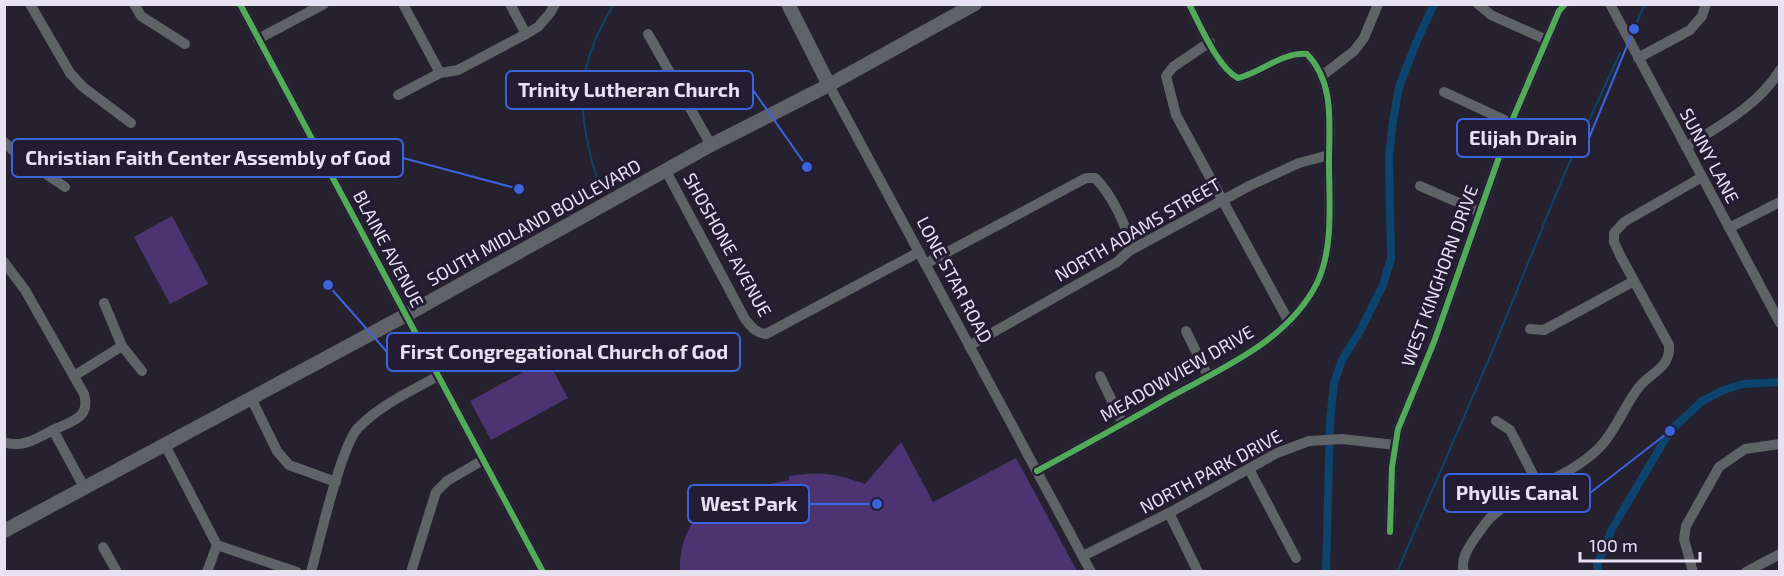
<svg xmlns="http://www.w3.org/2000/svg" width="1784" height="576" viewBox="0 0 1784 576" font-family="'Exo 2',sans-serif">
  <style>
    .green { fill: #4b3471 }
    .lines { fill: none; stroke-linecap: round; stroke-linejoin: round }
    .stream { stroke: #0c446d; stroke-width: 2 }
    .canal { stroke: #0c446d; stroke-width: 8 }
    .minor { stroke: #5f6266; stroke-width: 10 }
    .major { stroke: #60626a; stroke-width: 14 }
    .cycleway-casing { stroke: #241c33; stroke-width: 10 }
    .cycleway { stroke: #51ab58; stroke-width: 6 }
    .labels { text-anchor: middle; stroke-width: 6; stroke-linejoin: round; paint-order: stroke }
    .street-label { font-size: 18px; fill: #e7e2f2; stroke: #241c33 }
    .leader { fill: none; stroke: #3b64dc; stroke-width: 2 }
    .callout-dot { fill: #3b64dc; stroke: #241c33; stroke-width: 2 }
    .callout { fill: #241c33; stroke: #3b64dc; stroke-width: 2 }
    .callout-label { font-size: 20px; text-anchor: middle; font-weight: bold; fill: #e7e2f2 }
  </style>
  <rect width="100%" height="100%" fill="#25212e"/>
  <g class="green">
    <path d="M 172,216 L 208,284 L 170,304 L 134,237 Z"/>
    <path d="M 547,359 L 568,398 L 491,440 L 470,401 Z"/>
    <path d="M 901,442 L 933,502 L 1016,458 L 1077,571 L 680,571 C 679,502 734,491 789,480 L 789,476 C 821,471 835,473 865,484 Z"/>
  </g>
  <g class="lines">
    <g class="stream">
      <path d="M 1634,29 L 1645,4"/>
      <path d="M 600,190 C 578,114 571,75 614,4"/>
      <path d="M 1397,572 L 1494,347 L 1563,177 L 1620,53"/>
    </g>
    <g class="canal">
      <path d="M 1326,572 L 1330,421 L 1334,383 L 1342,360 L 1360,331 L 1383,285 L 1391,259 L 1389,157 L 1393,121 L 1399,87 L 1416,43 L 1434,4"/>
      <path d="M 1598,572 L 1597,565 L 1612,529 L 1670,431 L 1702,401 L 1724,390 L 1743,384 L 1780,382"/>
    </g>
    <g class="minor">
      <path d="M 30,4 L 70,73 L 83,87 L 131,123"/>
      <path d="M 134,4 L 141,16 L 185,44"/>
      <path d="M 240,4 L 543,572"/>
      <path d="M 403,4 L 440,73"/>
      <path d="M 510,4 L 526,34"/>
      <path d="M 1478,4 L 1491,15 L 1547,40"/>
      <path d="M 1610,4 L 1780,323"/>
      <path d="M 648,34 L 711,145"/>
      <path d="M 258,39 L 324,4"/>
      <path d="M 1210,42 L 1173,67 L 1166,76 L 1176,115 L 1289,322"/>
      <path d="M 1638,58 L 1690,30 L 1702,16 L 1706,4"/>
      <path d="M 1323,75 L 1354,51 L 1364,38 L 1378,4"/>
      <path d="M 829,85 L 1091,572"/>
      <path d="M 1444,92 L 1511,123"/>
      <path d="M 398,95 L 440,73 L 458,70 L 526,34 L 538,27 L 550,13 L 555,4"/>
      <path d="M 4,142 L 17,154 L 65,187"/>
      <path d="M 1686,147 C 1719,126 1759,105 1780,70"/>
      <path d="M 666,171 L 745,319 C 752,327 755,333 766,334 L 919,252"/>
      <path d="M 1420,186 L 1480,212"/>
      <path d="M 1729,228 L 1780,202"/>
      <path d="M 4,262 L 25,290 L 84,394 C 91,418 71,422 53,430"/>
      <path d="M 925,264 L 1086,178 L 1095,178 C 1109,191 1132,232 1129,251"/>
      <path d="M 104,303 L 122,346 L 142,371"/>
      <path d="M 1530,329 L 1544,330 L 1634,281"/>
      <path d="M 1186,331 L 1208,376"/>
      <path d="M 969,346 L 1117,262 L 1129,251 L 1249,186 L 1299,163 L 1329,155"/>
      <path d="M 74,376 L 122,346"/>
      <path d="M 1100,376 L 1123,424"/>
      <path d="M 251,398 L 277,451 L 289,465 L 336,482"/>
      <path d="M 1496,421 L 1510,430 L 1539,486"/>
      <path d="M 4,442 C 21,449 38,438 53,430 L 84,487"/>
      <path d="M 165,445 L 217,545 L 297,572"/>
      <path d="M 1249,469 L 1296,558"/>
      <path d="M 1037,471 C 1081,447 1125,423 1168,398 C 1222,368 1288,341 1317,283 C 1334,248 1329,200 1329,162 C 1329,124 1335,83 1307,54 C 1282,52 1262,72 1238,78 C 1218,68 1200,25 1189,4"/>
      <path d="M 1169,513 L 1198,572"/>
      <path d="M 1390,532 L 1392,467 L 1398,429 L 1434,342 L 1511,123 L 1559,11 L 1565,4"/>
      <path d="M 103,547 L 117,572"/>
      <path d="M 1083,556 L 1169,513 L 1277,453 L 1309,441 L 1342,439 L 1395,445"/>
      <path d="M 207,572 L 217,545"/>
      <path d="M 311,572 C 319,543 341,446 358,428 C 380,405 411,391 438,376"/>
      <path d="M 411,572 L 436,492 L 447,481 L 483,460"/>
      <path d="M 1464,572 C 1460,560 1468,548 1475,538 C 1480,531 1485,523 1491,517 C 1523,488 1569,478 1599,448 C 1616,431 1624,406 1639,387 C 1651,372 1671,368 1669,345 L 1621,257 L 1614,242 L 1614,233 L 1624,222 L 1702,177"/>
      <path d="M 1693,572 L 1684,539 L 1686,526 L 1719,467 L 1745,449 L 1780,444"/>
      <path d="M 1746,572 L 1780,554"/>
    </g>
    <g class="major">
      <path d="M 788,4 L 829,85"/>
      <path d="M 4,531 L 406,315 L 711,145 L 829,85 L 975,4"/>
    </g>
    <defs>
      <g id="cycleway">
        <path d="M 240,4 L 543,572"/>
        <path d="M 1037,471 C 1081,447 1125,423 1168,398 C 1222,368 1288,341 1317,283 C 1334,248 1329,200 1329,162 C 1329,124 1335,83 1307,54 C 1282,52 1262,72 1238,78 C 1218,68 1200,25 1189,4"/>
        <path d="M 1390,532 L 1392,467 L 1398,429 L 1434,342 L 1511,123 L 1559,11 L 1565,4"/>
      </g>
    </defs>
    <use href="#cycleway" class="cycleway-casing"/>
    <use href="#cycleway" class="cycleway"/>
  </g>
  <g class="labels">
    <g class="street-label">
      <text transform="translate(1709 156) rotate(62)" y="6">SUNNY LANE</text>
      <text transform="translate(534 223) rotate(-29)" y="6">SOUTH MIDLAND BOULEVARD</text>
      <text transform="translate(1138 230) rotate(-30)" y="6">NORTH ADAMS STREET</text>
      <text transform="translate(727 245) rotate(61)" y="6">SHOSHONE AVENUE</text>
      <text transform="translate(388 249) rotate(62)" y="6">BLAINE AVENUE</text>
      <text transform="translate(1440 276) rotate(-70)" y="6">WEST KINGHORN DRIVE</text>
      <text transform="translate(954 280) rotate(62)" y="6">LONE STAR ROAD</text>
      <text transform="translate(1177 374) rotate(-30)" y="6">MEADOWVIEW DRIVE</text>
      <text transform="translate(1211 472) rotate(-28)" y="6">NORTH PARK DRIVE</text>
    </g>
  </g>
  <path class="leader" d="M807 167L753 90M1634 29L1589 138M519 189L403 158M328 285L387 352M1670 431L1590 493M877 504L809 504"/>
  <g class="callout-dot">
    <circle cx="807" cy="167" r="6"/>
    <circle cx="1634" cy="29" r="6"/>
    <circle cx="519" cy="189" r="6"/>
    <circle cx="328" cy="285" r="6"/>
    <circle cx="1670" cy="431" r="6"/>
    <circle cx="877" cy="504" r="6"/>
  </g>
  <g class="callout">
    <rect x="506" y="71" width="247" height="38" rx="6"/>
    <rect x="1457" y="119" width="132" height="38" rx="6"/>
    <rect x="12" y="139" width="391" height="38" rx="6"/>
    <rect x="387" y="333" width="353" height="38" rx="6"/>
    <rect x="1444" y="474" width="146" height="38" rx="6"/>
    <rect x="688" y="485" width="121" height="38" rx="6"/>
  </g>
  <g class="callout-label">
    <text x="629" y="97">Trinity Lutheran Church</text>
    <text x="1523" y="145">Elijah Drain</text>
    <text x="208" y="165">Christian Faith Center Assembly of God</text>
    <text x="564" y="359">First Congregational Church of God</text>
    <text x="1517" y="500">Phyllis Canal</text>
    <text x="749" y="511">West Park</text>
  </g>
  <rect width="1784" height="576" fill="none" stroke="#e7e2f2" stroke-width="12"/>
  <path d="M1580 552v9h120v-9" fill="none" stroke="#e7e2f2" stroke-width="3"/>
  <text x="1589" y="552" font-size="18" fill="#e7e2f2" stroke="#241c33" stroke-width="4.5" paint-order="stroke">100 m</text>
</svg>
